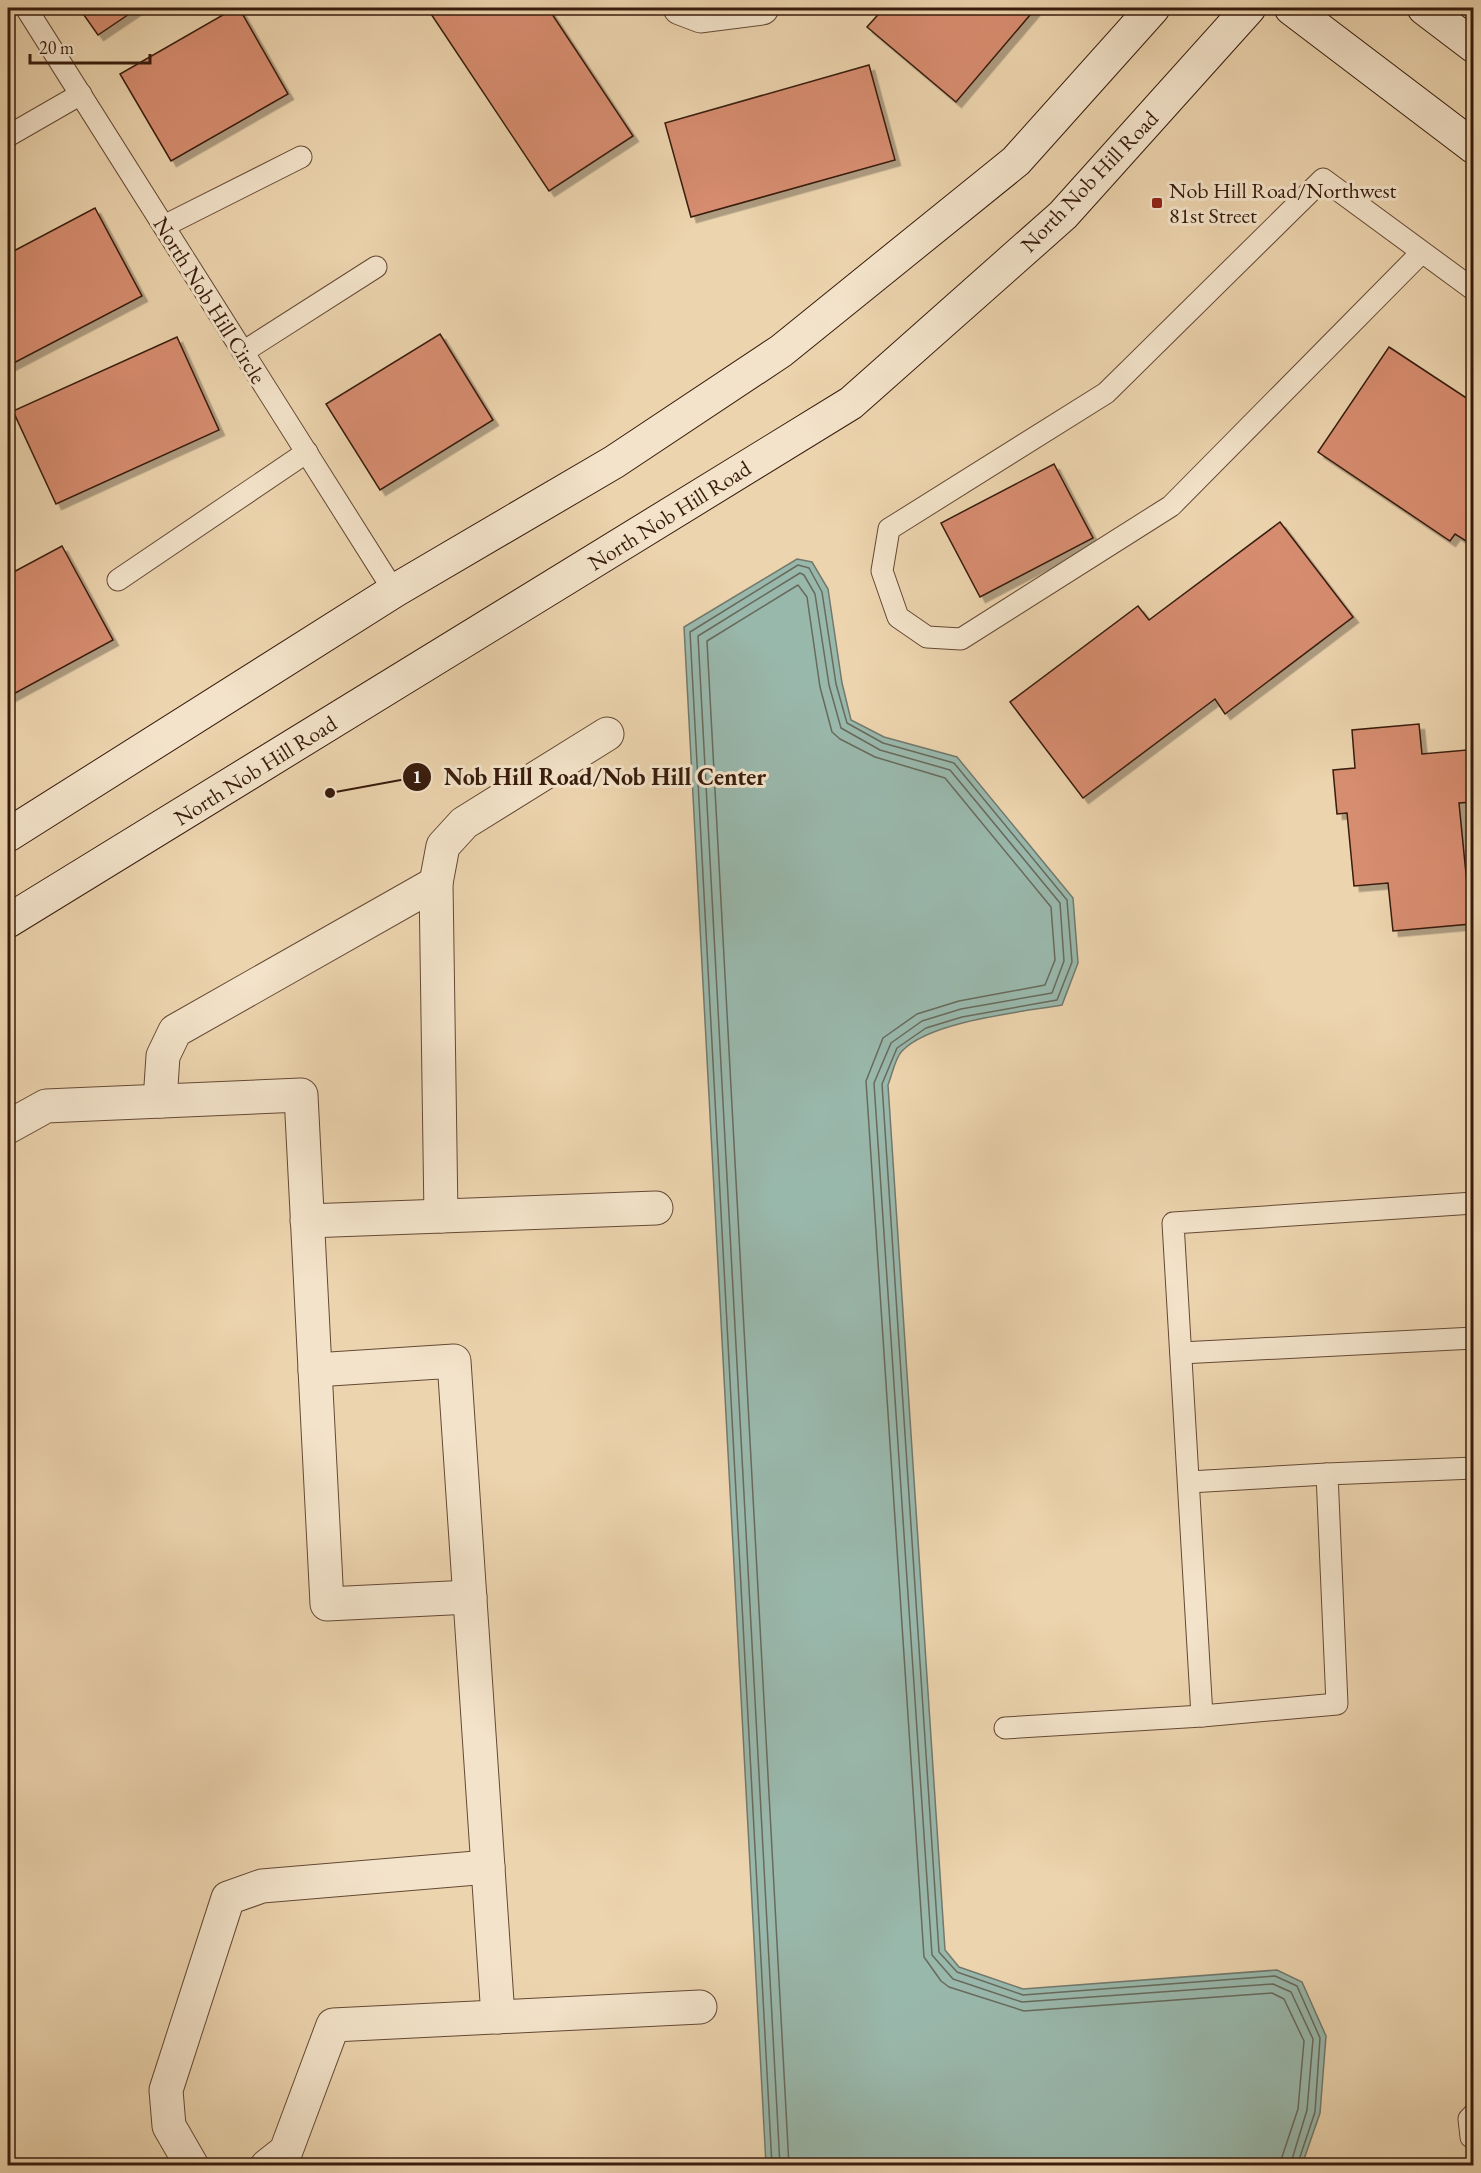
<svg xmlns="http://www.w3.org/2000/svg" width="1481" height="2173" viewBox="0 0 1481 2173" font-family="'EB Garamond',serif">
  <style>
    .water { fill: #99b8ac; stroke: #72796c; stroke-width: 1.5 }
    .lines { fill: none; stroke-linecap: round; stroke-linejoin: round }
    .shore { stroke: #686a5c; stroke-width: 1.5 }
    .building { fill: #d78d70; stroke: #371b0c; stroke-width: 1.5; filter: url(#shadow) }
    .lane-casing { stroke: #644934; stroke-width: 23 }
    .street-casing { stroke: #644934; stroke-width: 35 }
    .secondary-casing { stroke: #371b0c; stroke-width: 35 }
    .lane { stroke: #f3e3ca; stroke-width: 21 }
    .street { stroke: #f3e3ca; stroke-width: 33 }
    .secondary { stroke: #f3e3ca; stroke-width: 33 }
    .poi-dot { fill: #8f2418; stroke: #f3e3ca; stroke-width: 2 }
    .labels { text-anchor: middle; stroke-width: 6; stroke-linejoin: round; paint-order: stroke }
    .street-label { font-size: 22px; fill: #371b0c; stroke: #f3e3ca }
    .poi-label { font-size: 22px; fill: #371b0c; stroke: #f3e3ca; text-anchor: start }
    .leader { fill: none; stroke: #371b0c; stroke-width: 2 }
    .callout-dot { fill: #371b0c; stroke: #f3e3ca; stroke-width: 2 }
    .mark-label { font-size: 18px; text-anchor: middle; font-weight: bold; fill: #fff }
    .callout-label { font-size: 24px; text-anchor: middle; font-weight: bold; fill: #371b0c; stroke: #f3e3ca; stroke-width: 6; stroke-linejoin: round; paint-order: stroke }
  </style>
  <defs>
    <filter id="shadow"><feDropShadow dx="5.5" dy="5.5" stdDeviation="0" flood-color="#0004"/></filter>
  </defs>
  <rect width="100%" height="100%" fill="#ecd4ae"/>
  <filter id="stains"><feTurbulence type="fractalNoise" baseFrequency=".00333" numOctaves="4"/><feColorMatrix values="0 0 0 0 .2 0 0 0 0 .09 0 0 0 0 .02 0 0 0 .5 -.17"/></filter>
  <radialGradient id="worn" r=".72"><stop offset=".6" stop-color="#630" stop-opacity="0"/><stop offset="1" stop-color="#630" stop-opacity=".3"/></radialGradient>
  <path class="water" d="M 797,559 L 812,562 L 828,589 L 842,683 L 851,720 L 884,737 L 957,757 L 1073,898 L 1078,963 L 1062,1005 C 1022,1012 930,1021 902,1051 C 895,1058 892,1075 888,1085 L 945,1950 L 959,1967 L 1023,1989 L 1277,1970 L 1302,1982 L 1326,2036 L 1320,2113 L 1302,2165 L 766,2165 L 684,627 Z"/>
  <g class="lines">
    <g class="shore">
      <path d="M 772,2166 L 690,632 L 798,565 L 809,568 L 822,592 L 836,684 L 847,723 L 883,743 L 954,763 L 1067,900 L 1072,962 L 1057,1000 L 962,1017 L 926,1028 L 897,1048 L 882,1084 L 939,1952 L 957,1972 L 1023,1995 L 1275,1976 L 1297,1986 L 1320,2038 L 1315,2112 L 1297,2166"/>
      <path d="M 780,2166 L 698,636 L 800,573 L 804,575 L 815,594 L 829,685 L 841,728 L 880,750 L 950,770 L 1060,903 L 1064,961 L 1052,993 L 961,1009 L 922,1021 L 891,1043 L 874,1083 L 932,1955 L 953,1979 L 1022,2002 L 1273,1984 L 1291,1992 L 1313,2039 L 1307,2110 L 1290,2166"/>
      <path d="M 789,2166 L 707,641 L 798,585 L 807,597 L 820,687 L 832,732 L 840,739 L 875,757 L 945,778 L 1051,907 L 1055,960 L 1045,985 L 959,1001 L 917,1014 L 883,1038 L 866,1081 L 924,1957 L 941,1981 L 949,1987 L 1024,2011 L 1272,1993 L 1284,1999 L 1304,2041 L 1298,2109 L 1282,2157 L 1281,2166"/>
    </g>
  </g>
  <g class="building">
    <path d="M 79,8 L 138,8 L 98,35 Z"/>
    <path d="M 235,8 L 239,8 L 288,94 L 171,161 L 120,74 Z"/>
    <path d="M 427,8 L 548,8 L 633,136 L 549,191 Z"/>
    <path d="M 884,8 L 1036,8 L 956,102 L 867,27 Z"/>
    <path d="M 869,65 L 895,160 L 691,217 L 665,123 Z"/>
    <path d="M 95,208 L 142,296 L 8,366 L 8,254 Z"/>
    <path d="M 440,334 L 493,420 L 380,490 L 326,404 Z"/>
    <path d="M 177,337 L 219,430 L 56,504 L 13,411 Z"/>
    <path d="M 1389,347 L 1474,403 L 1474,546 L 1455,534 L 1450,541 L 1318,452 Z"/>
    <path d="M 1054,464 L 1093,538 L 980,597 L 941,523 Z"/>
    <path d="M 1280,522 L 1353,617 L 1225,714 L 1215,699 L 1083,798 L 1010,702 L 1138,606 L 1149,620 Z"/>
    <path d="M 62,546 L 113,640 L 8,697 L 8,575 Z"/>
    <path d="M 1419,724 L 1422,754 L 1467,750 L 1472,802 L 1459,803 L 1471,924 L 1393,931 L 1388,883 L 1354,886 L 1347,813 L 1337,814 L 1333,770 L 1355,768 L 1352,730 Z"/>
  </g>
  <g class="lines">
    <defs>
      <g id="lane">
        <path d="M 26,8 L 394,591"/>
        <path d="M 8,136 L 81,94"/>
        <path d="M 164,226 L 301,157"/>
        <path d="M 1422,252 L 1171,506 L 961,639 L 927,637 L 898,617 L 882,571 L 889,529 L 1106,393 L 1323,179 L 1474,290"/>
        <path d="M 243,352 L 376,267"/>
        <path d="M 118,580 L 307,452"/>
        <path d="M 1474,1203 L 1173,1223 L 1202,1716 L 1337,1704 L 1327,1474 L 1474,1468"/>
        <path d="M 1181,1353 L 1474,1338"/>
        <path d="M 1189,1482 L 1327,1474"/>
        <path d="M 1005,1728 L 1202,1716"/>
        <path d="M 1474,2114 L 1469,2119 L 1471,2137 L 1474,2139"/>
      </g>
      <g id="street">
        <path d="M 680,8 L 701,16 L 762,8"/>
        <path d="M 160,1101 L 163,1056 L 175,1031 L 436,883"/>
        <path d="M 8,1127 L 46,1106 L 301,1095 L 327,1604 L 470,1597"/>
        <path d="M 441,1216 L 436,883 L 443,846 L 464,823 L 607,734"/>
        <path d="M 307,1221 L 656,1208"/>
        <path d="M 315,1370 L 454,1361 L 498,2017"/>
        <path d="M 192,2166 L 169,2126 L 166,2090 L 228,1898 L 262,1886 L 488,1867"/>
        <path d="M 267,2166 L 286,2151 L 333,2025 L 700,2007"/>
      </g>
      <g id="secondary">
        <path d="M 1291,8 L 1474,147"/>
        <path d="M 1424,8 L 1474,46"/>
        <path d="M 8,835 L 394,591 L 614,462 L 781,351 L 1016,161 L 1153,8"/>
        <path d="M 8,921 L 851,403 L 1063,215 L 1249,8"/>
      </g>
    </defs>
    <use href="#lane" class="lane-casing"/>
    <use href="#street" class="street-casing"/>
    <use href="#secondary" class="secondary-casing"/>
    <use href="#lane" class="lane"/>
    <use href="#street" class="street"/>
    <use href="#secondary" class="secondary"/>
  </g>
  <rect class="poi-dot" x="1151" y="197" width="12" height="12" rx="3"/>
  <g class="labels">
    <g class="street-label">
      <text transform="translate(1089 181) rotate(-46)" y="8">North Nob Hill Road</text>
      <text transform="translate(210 300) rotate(58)" y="8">North Nob Hill Circle</text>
      <text transform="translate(669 515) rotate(-32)" y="8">North Nob Hill Road</text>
      <text transform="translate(255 770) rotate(-32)" y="8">North Nob Hill Road</text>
    </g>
    <g class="poi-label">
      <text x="1169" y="198">Nob Hill Road/Northwest<tspan x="1169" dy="25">81st Street</tspan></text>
    </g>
  </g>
  <path class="leader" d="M330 793L417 777"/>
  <g class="callout-dot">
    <circle cx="330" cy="793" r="6"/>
    <circle cx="417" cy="777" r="15"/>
  </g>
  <g class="mark-label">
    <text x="417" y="783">1</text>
  </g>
  <g class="callout-label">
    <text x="605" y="785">Nob Hill Road/Nob Hill Center</text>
  </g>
  <rect width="1481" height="2173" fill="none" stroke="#ecd4ae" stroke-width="30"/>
  <rect x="9" y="9" width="1463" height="2155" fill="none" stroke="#371b0c" stroke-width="3"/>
  <rect x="15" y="15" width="1451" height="2143" fill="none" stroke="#371b0c" stroke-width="1.5"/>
  <path d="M30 54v9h120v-9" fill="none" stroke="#371b0c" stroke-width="3"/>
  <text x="39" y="54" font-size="18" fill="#371b0c" stroke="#f3e3ca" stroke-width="4.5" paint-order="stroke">20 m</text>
  <rect width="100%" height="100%" filter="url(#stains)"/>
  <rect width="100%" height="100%" fill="url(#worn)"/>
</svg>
